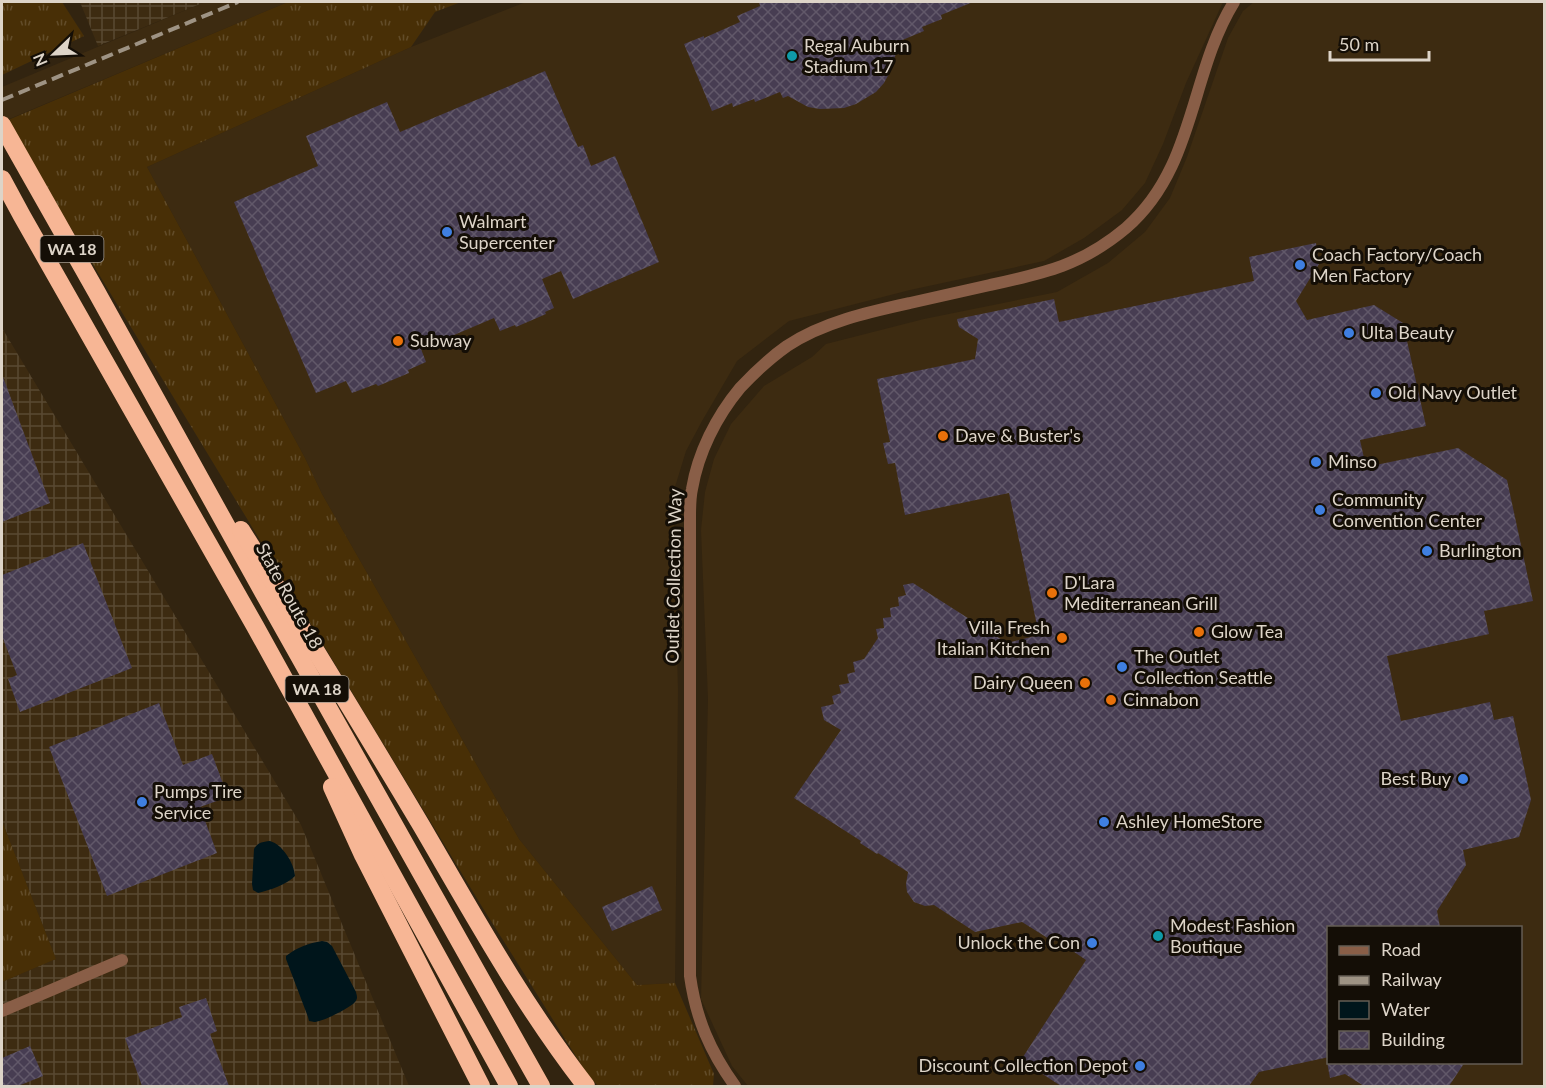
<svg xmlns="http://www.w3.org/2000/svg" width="1546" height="1088" viewBox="0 0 1546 1088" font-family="Lato,sans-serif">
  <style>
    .built { fill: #3d2b11; fill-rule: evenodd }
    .industrial { fill: url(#industrial-grid) }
    .grass { fill: url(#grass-tufts) }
    .water { fill: #00151b }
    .building { fill: url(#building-cross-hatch) }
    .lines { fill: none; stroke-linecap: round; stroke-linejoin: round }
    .minor { stroke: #895e47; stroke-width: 12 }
    .tertiary { stroke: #895e47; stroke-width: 12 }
    .motorway { stroke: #f7b695; stroke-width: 18 }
    .rail { stroke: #9e9384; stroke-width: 4; stroke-dasharray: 12 6; stroke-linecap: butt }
    .culture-dot { fill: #0f9aa8; stroke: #140e06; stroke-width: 2 }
    .shop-dot { fill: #3f7fe0; stroke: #140e06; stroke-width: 2 }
    .food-dot { fill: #e8710a; stroke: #140e06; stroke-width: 2 }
    .labels { text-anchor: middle; stroke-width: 6; stroke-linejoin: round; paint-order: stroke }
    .shield { fill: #140e06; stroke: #a1998e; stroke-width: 1.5 }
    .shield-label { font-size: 16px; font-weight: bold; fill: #ddd4c8 }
    .poi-label { font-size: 18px; fill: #ddd4c8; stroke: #140e06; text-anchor: start }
    .street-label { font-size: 18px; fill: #ddd4c8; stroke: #140e06 }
  </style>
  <defs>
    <pattern id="industrial-grid" width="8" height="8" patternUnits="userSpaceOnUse" patternTransform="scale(1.5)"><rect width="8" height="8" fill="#3d2b11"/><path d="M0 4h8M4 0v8" fill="none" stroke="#594932"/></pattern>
    <pattern id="grass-tufts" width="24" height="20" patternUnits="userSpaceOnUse" patternTransform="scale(1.5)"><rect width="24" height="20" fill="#482f06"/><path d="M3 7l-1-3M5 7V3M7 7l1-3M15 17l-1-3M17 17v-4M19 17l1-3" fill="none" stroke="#624c29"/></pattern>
    <pattern id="building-cross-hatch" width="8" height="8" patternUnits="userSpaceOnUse" patternTransform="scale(1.5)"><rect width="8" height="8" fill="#473d52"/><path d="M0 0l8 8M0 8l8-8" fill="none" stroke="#615869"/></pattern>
  </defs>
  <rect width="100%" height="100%" fill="#322410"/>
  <g class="built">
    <path d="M 205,2 L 288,2 L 2,122 L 2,87 Z"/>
    <path d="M 526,2 L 1223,2 L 1186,83 L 1163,144 L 1145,183 L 1122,210 L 1084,238 L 1044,261 L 910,290 L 789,321 L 737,361 L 702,421 L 686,451 L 675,487 L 674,534 L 678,691 L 675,983 L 637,985 L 519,839 L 322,494 L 305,458 L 147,167 L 411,47 Z"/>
    <path d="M 1254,2 L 1544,2 L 1544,1086 L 748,1086 L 732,1066 L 701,999 L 708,699 L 701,530 L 705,492 L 714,459 L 731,424 L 764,386 L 812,357 L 826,344 L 924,319 L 1057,292 L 1108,263 L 1145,232 L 1170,198 L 1187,157 L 1228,38 L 1243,11 ZM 1328,928 L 1520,928 L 1520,1062 L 1328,1062 Z"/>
  </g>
  <g class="industrial">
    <path d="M 80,2 L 205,2 L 98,46 Z"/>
    <path d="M 2,328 L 301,825 L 409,1086 L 2,1086 L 2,982 L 56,959 L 2,821 Z"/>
  </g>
  <g class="grass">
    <path d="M 2,2 L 62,2 L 84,36 L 2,75 Z"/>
    <path d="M 288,2 L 461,2 L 435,12 L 411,47 L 147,167 L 305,458 L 322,494 L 519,839 L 637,985 L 675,983 L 714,1074 L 713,1086 L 598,1086 L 587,1074 L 481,905 L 63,215 L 8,120 Z"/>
    <path d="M 2,821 L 56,959 L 2,982 Z"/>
  </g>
  <g class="water">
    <path d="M 270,841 C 283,845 294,863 295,876 C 286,885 270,890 258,893 L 253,890 L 252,884 L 254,849 C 258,842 262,842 270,841 Z"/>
    <path d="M 322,941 L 327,942 L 332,946 L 356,992 C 357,997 358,998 355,1002 C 350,1008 322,1022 314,1022 C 313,1022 311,1021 309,1021 L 308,1017 L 286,959 L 286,956 C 296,948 309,943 322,941 Z"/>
  </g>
  <g class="building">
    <path d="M 759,2 L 973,2 L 941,15 L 942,19 L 922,27 L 924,31 L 900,41 L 903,48 L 897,50 L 890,72 L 884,83 L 876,92 L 856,104 L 844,108 L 820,109 L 808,107 L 788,96 L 783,98 L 780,92 L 755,102 L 754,99 L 733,107 L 732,103 L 712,111 L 684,44 L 704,36 L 704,38 L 740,22 L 737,16 L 760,6 Z"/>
    <path d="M 545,71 L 578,147 L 583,145 L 591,166 L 615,156 L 659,262 L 573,299 L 561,271 L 542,279 L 554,308 L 545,312 L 546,314 L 516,327 L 515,325 L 500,331 L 494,318 L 421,349 L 426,362 L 408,370 L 409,373 L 378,386 L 376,384 L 352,393 L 346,381 L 316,393 L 234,202 L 318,166 L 306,136 L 387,102 L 400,132 Z"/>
    <path d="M 1316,243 L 1319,264 L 1296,301 L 1307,320 L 1374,305 L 1403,323 L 1426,426 L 1360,440 L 1366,467 L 1458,448 L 1507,480 L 1533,601 L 1484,611 L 1489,634 L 1387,656 L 1401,721 L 1490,702 L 1494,720 L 1513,716 L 1531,800 L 1519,837 L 1463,850 L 1466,865 L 1437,911 L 1440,927 L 1329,927 L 1329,1057 L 1259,1072 L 1249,1086 L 1061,1086 L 1021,1060 L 1086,960 L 1055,939 L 1054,942 L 1022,922 L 975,932 L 934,905 L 925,906 L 914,902 L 907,892 L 906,884 L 908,872 L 878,853 L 877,854 L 860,843 L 861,841 L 794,798 L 841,730 L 824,720 L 821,707 L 834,704 L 832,696 L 841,693 L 839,685 L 849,683 L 847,674 L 855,672 L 853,662 L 864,659 L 878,638 L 876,629 L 884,628 L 883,618 L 891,617 L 890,608 L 899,606 L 898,597 L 906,595 L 903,585 L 913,583 L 1007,643 L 1039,635 L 1009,493 L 905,515 L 895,463 L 888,464 L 883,443 L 890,442 L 877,379 L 975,359 L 978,339 L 959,327 L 957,319 L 1054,299 L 1059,322 L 1254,281 L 1249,257 Z"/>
    <path d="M 2,377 L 3,377 L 50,503 L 2,522 Z"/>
    <path d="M 83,543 L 132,668 L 20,712 L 8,679 L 17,675 L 2,636 L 2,575 Z"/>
    <path d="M 159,703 L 183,765 L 212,754 L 228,797 L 200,807 L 217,853 L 107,896 L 49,747 Z"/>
    <path d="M 652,886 L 662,910 L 612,931 L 602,907 Z"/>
    <path d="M 206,998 L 217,1031 L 210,1034 L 229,1086 L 142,1086 L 125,1038 L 182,1017 L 179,1007 Z"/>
    <path d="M 30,1046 L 43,1076 L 18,1086 L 2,1086 L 2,1058 Z"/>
    <path d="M 1327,1062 L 1465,1062 L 1449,1086 L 1364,1086 L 1345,1074 L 1330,1078 Z"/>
  </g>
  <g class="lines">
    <path class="minor" d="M 2,1011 L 122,960"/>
    <path class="tertiary" d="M 735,1086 C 710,1051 696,1019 690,976 L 690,517 C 690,508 690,498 692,489 C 698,453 716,417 740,388 C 754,373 770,358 787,346 C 823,322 869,312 910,303 C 937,297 963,291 990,285 C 1045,273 1082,265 1126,228 C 1196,167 1189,75 1234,2"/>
    <g class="motorway">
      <path d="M 2,125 L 96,291 L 267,599 L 541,1086"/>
      <path d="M 2,179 L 22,216 L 255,626 L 509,1086"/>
      <path d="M 241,530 C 302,628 362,726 421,825 C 473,914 523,1005 586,1086"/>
      <path d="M 332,787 L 363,855 L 481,1086"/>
    </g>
    <path class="rail" d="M 2,100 L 238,2"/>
  </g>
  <g class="culture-dot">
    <circle cx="792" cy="56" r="6"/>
    <circle cx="1158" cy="936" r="6"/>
  </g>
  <g class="shop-dot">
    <circle cx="447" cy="232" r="6"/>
    <circle cx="1300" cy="265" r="6"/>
    <circle cx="1349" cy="333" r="6"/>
    <circle cx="1376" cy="393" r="6"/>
    <circle cx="1316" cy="462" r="6"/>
    <circle cx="1320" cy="510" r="6"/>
    <circle cx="1427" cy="551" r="6"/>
    <circle cx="1122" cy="667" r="6"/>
    <circle cx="1463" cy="779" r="6"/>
    <circle cx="142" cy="802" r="6"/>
    <circle cx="1104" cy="822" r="6"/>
    <circle cx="1092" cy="943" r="6"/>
    <circle cx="1140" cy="1066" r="6"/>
  </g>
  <g class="food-dot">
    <circle cx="398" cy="341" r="6"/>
    <circle cx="943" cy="436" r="6"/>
    <circle cx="1052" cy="593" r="6"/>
    <circle cx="1199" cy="632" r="6"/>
    <circle cx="1062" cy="638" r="6"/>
    <circle cx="1085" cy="683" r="6"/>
    <circle cx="1111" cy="700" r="6"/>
  </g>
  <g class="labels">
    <g class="shield">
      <rect x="40.5" y="236" width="63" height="26" rx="4.5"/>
      <rect x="285.5" y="676" width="63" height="26" rx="4.5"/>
    </g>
    <g class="shield-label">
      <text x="72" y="255">WA 18</text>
      <text x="317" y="695">WA 18</text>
    </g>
    <g class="poi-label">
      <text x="804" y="52">Regal Auburn<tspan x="804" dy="21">Stadium 17</tspan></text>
      <text x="459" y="228">Walmart<tspan x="459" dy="21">Supercenter</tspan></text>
      <text x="1312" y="261">Coach Factory/Coach<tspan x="1312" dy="21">Men Factory</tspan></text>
      <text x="1361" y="339">Ulta Beauty</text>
      <text x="410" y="347">Subway</text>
      <text x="1388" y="399">Old Navy Outlet</text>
      <text x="955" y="442">Dave &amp; Buster's</text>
      <text x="1328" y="468">Minso</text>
      <text x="1332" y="506">Community<tspan x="1332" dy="21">Convention Center</tspan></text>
      <text x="1439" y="557">Burlington</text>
      <text x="1064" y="589">D'Lara<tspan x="1064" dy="21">Mediterranean Grill</tspan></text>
      <text x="1050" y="634" text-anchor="end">Villa Fresh<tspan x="1050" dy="21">Italian Kitchen</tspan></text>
      <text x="1211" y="638">Glow Tea</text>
      <text x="1134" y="663">The Outlet<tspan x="1134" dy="21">Collection Seattle</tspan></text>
      <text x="1073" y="689" text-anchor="end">Dairy Queen</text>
      <text x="1123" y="706">Cinnabon</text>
      <text x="1451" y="785" text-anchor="end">Best Buy</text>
      <text x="154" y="798">Pumps Tire<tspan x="154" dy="21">Service</tspan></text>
      <text x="1116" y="828">Ashley HomeStore</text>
      <text x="1170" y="932">Modest Fashion<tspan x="1170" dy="21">Boutique</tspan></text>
      <text x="1080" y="949" text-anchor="end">Unlock the Con</text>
      <text x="1128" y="1072" text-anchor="end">Discount Collection Depot</text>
    </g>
    <g class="street-label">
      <text transform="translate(674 576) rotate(-89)" y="6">Outlet Collection Way</text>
      <text transform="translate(289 596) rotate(61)" y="6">State Route 18</text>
    </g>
  </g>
  <rect width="1546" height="1088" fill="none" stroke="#ddd4c8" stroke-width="6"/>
  <rect x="1327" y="926" width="195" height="138" fill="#140e06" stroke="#645d54" stroke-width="1.5"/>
  <rect x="1339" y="946" width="30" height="9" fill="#895e47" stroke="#645d54" stroke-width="1.5"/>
  <text x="1381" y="956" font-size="18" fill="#ddd4c8">Road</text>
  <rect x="1339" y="976" width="30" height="9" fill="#9e9384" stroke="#645d54" stroke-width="1.5"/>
  <text x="1381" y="986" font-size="18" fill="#ddd4c8">Railway</text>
  <rect x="1339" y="1001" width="30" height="18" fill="#00151b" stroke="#645d54" stroke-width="1.5"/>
  <text x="1381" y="1016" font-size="18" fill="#ddd4c8">Water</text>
  <rect x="1339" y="1031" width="30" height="18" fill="url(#building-cross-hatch)" stroke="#645d54" stroke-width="1.5"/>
  <text x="1381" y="1046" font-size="18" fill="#ddd4c8">Building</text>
  <g transform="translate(54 54) rotate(247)" stroke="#140e06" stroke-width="4.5" paint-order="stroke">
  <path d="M0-4.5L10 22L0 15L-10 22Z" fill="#ddd4c8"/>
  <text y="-9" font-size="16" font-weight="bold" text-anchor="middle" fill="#ddd4c8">N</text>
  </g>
  <path d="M1330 51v9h99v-9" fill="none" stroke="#ddd4c8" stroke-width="3"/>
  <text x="1339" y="51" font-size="18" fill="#ddd4c8" stroke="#140e06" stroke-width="4.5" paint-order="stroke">50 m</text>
</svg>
